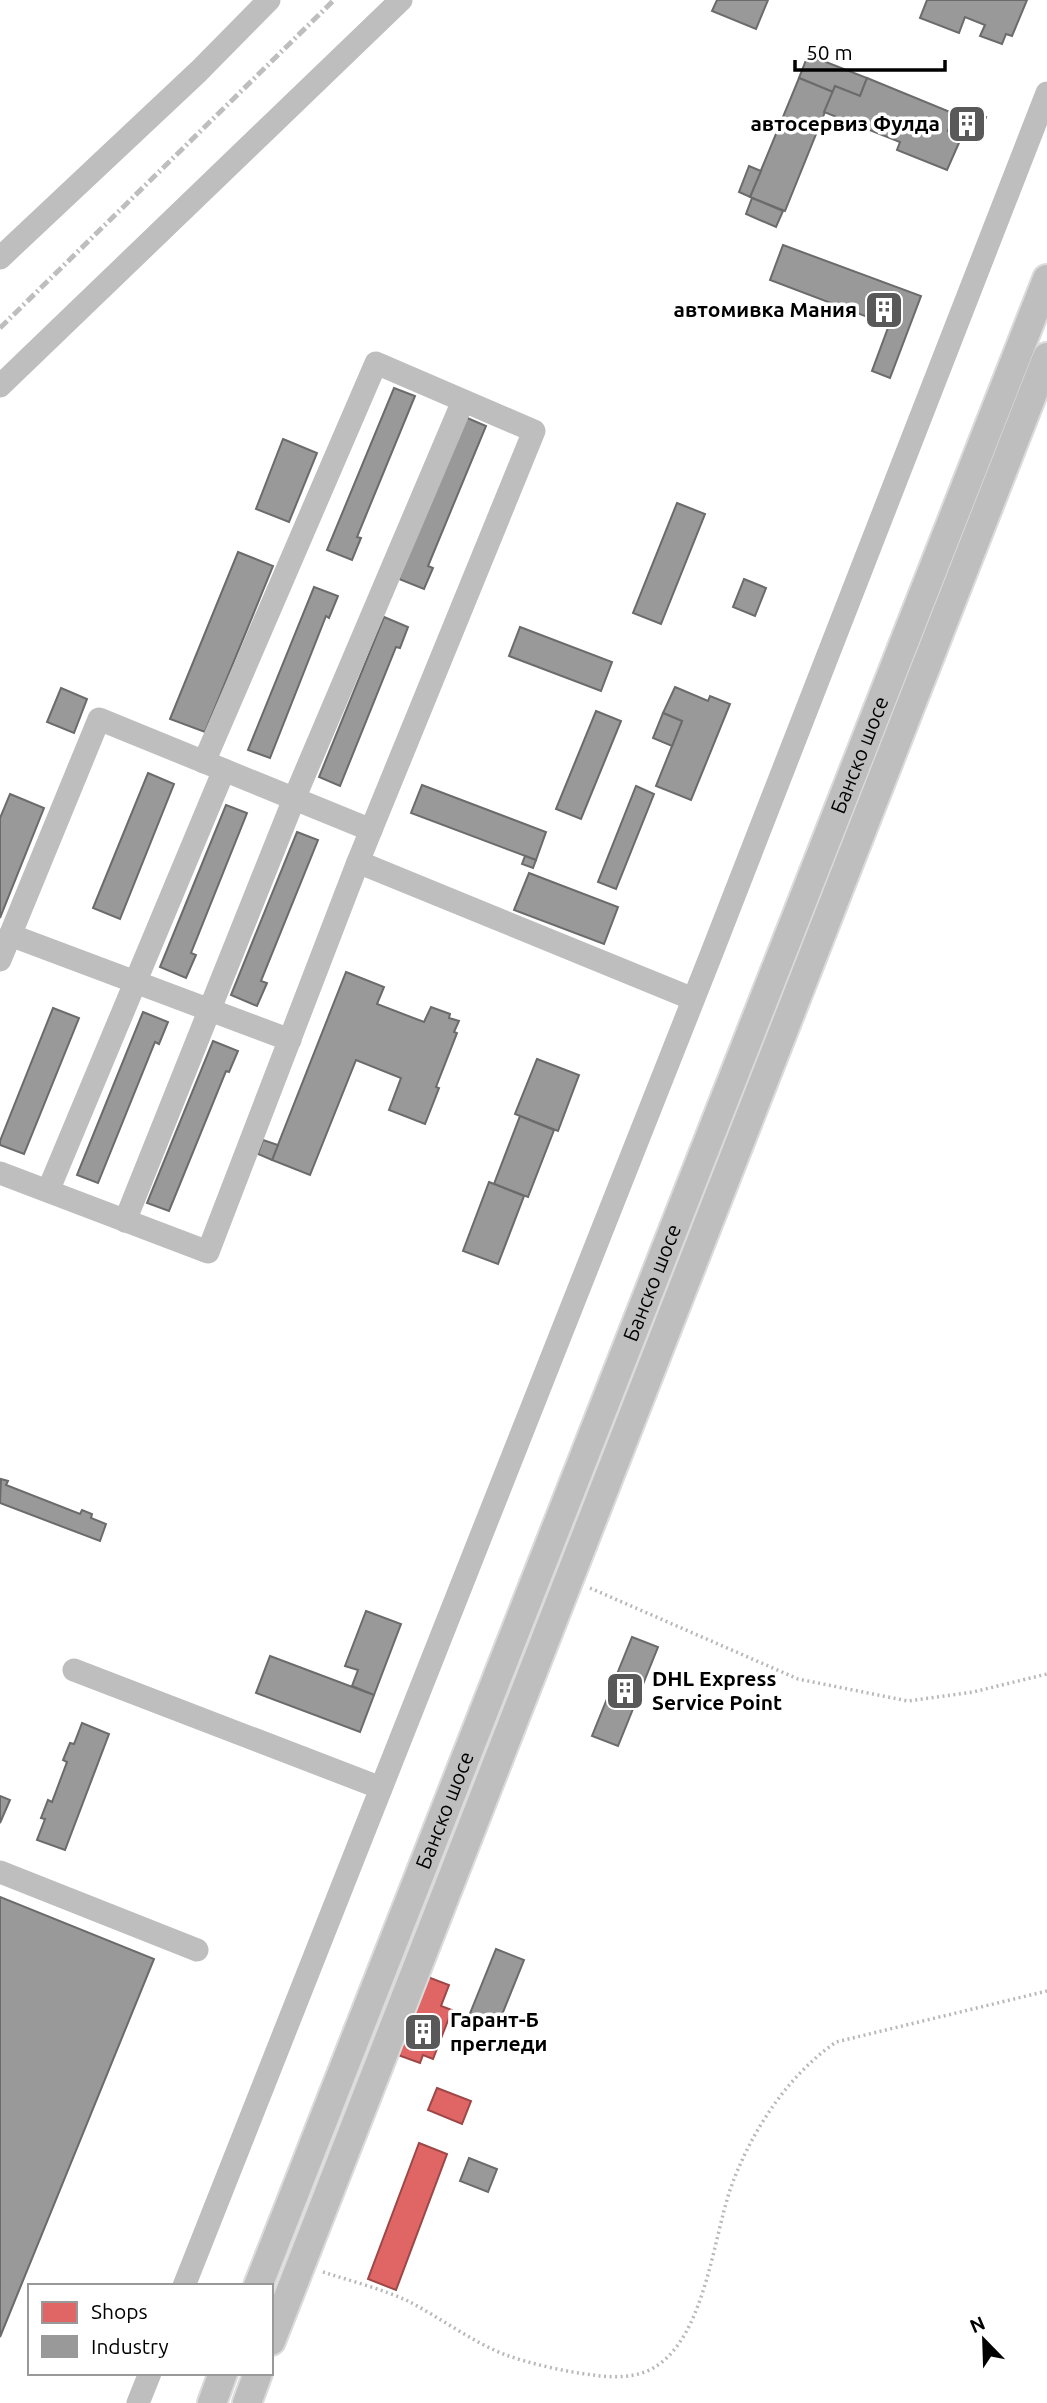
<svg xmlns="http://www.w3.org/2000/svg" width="1047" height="2403" viewBox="0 0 1047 2403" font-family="Ubuntu,sans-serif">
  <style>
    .shops { fill: #e06666; stroke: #9d4747; stroke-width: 2 }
    .industry { fill: #999; stroke: #6b6b6b; stroke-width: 2 }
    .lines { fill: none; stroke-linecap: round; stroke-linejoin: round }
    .major-casing { stroke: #dbdbdb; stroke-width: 32 }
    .path { stroke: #b9b9b9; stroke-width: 3.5; stroke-dasharray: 2 3.5; stroke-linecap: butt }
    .minor { stroke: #bebebe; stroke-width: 23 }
    .major { stroke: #bebebe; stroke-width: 28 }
    .rail { stroke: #bebebe; stroke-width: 5; stroke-dasharray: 10 3.5 2 3.5; stroke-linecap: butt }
    .labels { text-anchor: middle; stroke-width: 7; stroke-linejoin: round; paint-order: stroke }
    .poi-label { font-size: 21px; font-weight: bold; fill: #000; stroke: #fff; text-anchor: end }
    .street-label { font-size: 21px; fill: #000; stroke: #fff }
  </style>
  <rect width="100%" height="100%" fill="#fff"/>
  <g class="shops">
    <path d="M 425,1976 L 449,1985 L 441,2006 L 452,2010 L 433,2059 L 423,2055 L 420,2063 L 395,2054 Z"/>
    <path d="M 437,2088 L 471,2101 L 462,2124 L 428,2110 Z"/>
    <path d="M 419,2143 L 447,2154 L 396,2290 L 368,2279 Z"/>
  </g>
  <g class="industry">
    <path d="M 717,0 L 768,0 L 756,29 L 712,11 Z"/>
    <path d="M 927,0 L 1027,0 L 1012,36 L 1006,34 L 1002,44 L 980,36 L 985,25 L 965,17 L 959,33 L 920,18 Z"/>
    <path d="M 808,55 L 867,78 L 860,96 L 835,86 L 833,92 L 799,78 Z"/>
    <path d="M 799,78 L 833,92 L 785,211 L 750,197 Z"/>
    <path d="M 867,78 L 955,114 L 948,131 L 962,136 L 947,170 L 897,150 L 900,142 L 824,112 L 835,86 L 860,96 Z"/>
    <path d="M 958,106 L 986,117 L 976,142 L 948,131 Z"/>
    <path d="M 749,166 L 761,171 L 750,197 L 739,192 Z"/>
    <path d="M 752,198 L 783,211 L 776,227 L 746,214 Z"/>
    <path d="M 783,245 L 921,296 L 890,378 L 872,371 L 889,325 L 770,280 Z"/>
    <path d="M 394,388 L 415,396 L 357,537 L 361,538 L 352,560 L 327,550 Z"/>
    <path d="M 465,417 L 486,426 L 428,566 L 433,568 L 424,589 L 399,579 Z"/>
    <path d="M 283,439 L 317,453 L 289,522 L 256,509 Z"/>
    <path d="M 677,503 L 705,514 L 661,624 L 633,613 Z"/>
    <path d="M 238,552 L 273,566 L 205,732 L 170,719 Z"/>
    <path d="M 744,579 L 766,588 L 755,616 L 733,607 Z"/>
    <path d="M 314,587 L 338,596 L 329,618 L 326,616 L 270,758 L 248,750 Z"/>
    <path d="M 384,617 L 408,627 L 400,648 L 396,647 L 340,786 L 319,777 Z"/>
    <path d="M 520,627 L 612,662 L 601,691 L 509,656 Z"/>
    <path d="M 675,687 L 708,701 L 710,696 L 730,704 L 691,800 L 656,786 L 682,721 L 663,713 Z"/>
    <path d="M 61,688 L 87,699 L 74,733 L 47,722 Z"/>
    <path d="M 596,711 L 621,721 L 581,819 L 556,809 Z"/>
    <path d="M 663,713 L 682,721 L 672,746 L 653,738 Z"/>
    <path d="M 148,773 L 174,784 L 120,919 L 93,908 Z"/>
    <path d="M 422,785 L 546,832 L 536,860 L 411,813 Z"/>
    <path d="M 636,786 L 654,794 L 616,889 L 598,882 Z"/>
    <path d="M 10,794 L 44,808 L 0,918 L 0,818 Z"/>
    <path d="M 226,805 L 247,813 L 191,953 L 196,955 L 186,978 L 160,967 Z"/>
    <path d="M 297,832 L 318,840 L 261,981 L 267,983 L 257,1006 L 231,995 Z"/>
    <path d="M 525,856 L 536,860 L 533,868 L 522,864 Z"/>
    <path d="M 529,873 L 618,907 L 604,944 L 514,910 Z"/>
    <path d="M 346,972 L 384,987 L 377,1004 L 424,1022 L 431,1007 L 450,1014 L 449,1018 L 459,1021 L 454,1032 L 457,1033 L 436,1087 L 439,1088 L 425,1124 L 389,1110 L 401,1078 L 356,1060 L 310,1175 L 272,1160 Z"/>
    <path d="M 53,1008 L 79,1018 L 24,1154 L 0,1145 L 0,1141 Z"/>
    <path d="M 143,1012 L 168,1022 L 159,1044 L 155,1042 L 98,1183 L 77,1175 Z"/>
    <path d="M 213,1041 L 238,1051 L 229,1072 L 226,1071 L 169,1211 L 147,1203 Z"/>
    <path d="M 537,1059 L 579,1075 L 558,1131 L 515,1114 Z"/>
    <path d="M 520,1116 L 554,1130 L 528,1197 L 494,1184 Z"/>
    <path d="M 263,1140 L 278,1145 L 272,1160 L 258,1154 Z"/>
    <path d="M 489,1182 L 524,1196 L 498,1264 L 463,1251 Z"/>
    <path d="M 1,1479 L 8,1481 L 6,1485 L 80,1514 L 82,1510 L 92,1514 L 91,1518 L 106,1524 L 100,1541 L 0,1503 Z"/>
    <path d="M 366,1611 L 401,1624 L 374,1695 L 352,1686 L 358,1670 L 345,1666 Z"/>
    <path d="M 632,1637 L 658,1647 L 618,1746 L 592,1736 Z"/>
    <path d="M 270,1656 L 374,1695 L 360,1732 L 256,1693 Z"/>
    <path d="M 82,1723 L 109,1734 L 65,1850 L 37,1840 L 45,1819 L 41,1818 L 48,1800 L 52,1802 L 67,1762 L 63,1760 L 70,1743 L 74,1744 Z"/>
    <path d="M 0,1796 L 10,1800 L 0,1823 Z"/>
    <path d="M 0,1897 L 154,1959 L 0,2337 Z"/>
    <path d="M 496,1949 L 524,1960 L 497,2027 L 469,2016 Z"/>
    <path d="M 469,2158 L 497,2169 L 488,2192 L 460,2181 Z"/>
  </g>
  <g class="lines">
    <defs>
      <g id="major">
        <path id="s1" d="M 258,2286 L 1047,279"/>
        <path d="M 271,2341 L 1047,357"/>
        <path d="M 212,2403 L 223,2373"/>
        <path d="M 247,2403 L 258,2373"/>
      </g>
    </defs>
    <use href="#major" class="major-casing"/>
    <g class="path">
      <path d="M 590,1588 L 798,1679 L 908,1701 L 973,1692 L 1047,1674"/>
      <path d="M 323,2272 C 351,2281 382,2289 408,2301 C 439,2317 474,2343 506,2355 C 531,2364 567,2372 593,2375 C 613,2378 638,2378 655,2367 C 704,2337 713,2241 730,2190 C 750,2133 787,2076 836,2042 L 1047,1991"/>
    </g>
    <g class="minor">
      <path d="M 0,258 L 199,71 L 269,0"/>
      <path d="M 0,386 L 401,0"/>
      <path d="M 204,762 L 376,363 L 534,431 L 371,830"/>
      <path d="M 10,935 L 290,1040"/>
      <path d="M 0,960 L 99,719 L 371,830 L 358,862 L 693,999"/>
      <path d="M 0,1173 L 208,1252 L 358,862"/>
      <path d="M 48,1191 L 224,770"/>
      <path d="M 125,1221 L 294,799 L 463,401"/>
      <path d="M 74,1670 L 381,1788"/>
      <path d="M 0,1872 L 197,1950"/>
      <path d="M 184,2286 L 711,955 L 1047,93"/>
      <path d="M 138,2403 L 150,2373"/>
    </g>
    <use href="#major" class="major"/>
    <path class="rail" d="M 0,328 L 334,0"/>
  </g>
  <defs>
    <symbol id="building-square" viewBox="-11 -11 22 22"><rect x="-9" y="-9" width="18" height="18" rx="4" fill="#595959" stroke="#fff"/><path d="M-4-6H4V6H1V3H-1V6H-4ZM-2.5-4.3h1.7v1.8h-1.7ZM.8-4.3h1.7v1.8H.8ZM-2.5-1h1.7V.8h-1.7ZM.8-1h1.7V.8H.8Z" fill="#fff"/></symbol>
  </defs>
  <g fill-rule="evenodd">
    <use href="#building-square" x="945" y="102" width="44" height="44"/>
    <use href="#building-square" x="862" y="288" width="44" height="44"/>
    <use href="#building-square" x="603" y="1669" width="44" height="44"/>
    <use href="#building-square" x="401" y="2010" width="44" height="44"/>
  </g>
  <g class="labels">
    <g class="poi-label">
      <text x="940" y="131">автосервиз Фулда</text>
      <text x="857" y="317">автомивка Мания</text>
      <text x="652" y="1686" text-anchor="start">DHL Express<tspan x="652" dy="24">Service Point</tspan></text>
      <text x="450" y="2027" text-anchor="start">Гарант-Б<tspan x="450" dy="24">прегледи</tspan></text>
    </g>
    <g class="street-label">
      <text dy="7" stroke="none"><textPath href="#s1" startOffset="1645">Банско шосе</textPath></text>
      <text dy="7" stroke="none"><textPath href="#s1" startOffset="1078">Банско шосе</textPath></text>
      <text dy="7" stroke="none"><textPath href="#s1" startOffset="511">Банско шосе</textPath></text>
    </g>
  </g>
  <rect x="28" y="2284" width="245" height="91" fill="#ffffff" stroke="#999999" stroke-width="2"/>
  <rect x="42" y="2302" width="35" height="21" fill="#e06666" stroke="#999999" stroke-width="2"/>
  <text x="91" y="2319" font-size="21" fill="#000000">Shops</text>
  <rect x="42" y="2336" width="35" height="21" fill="#999999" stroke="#999999" stroke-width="2"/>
  <text x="91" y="2354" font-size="21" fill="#000000">Industry</text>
  <g transform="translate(984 2340) rotate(337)" stroke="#ffffff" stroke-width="5" paint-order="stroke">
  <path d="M0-5L12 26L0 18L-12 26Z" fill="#000000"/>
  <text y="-10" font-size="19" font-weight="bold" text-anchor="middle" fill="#000000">N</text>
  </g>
  <path d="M795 60v10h150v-10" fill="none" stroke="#000000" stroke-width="3.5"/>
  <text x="806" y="60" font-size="21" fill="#000000" stroke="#ffffff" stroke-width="5" paint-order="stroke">50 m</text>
</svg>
